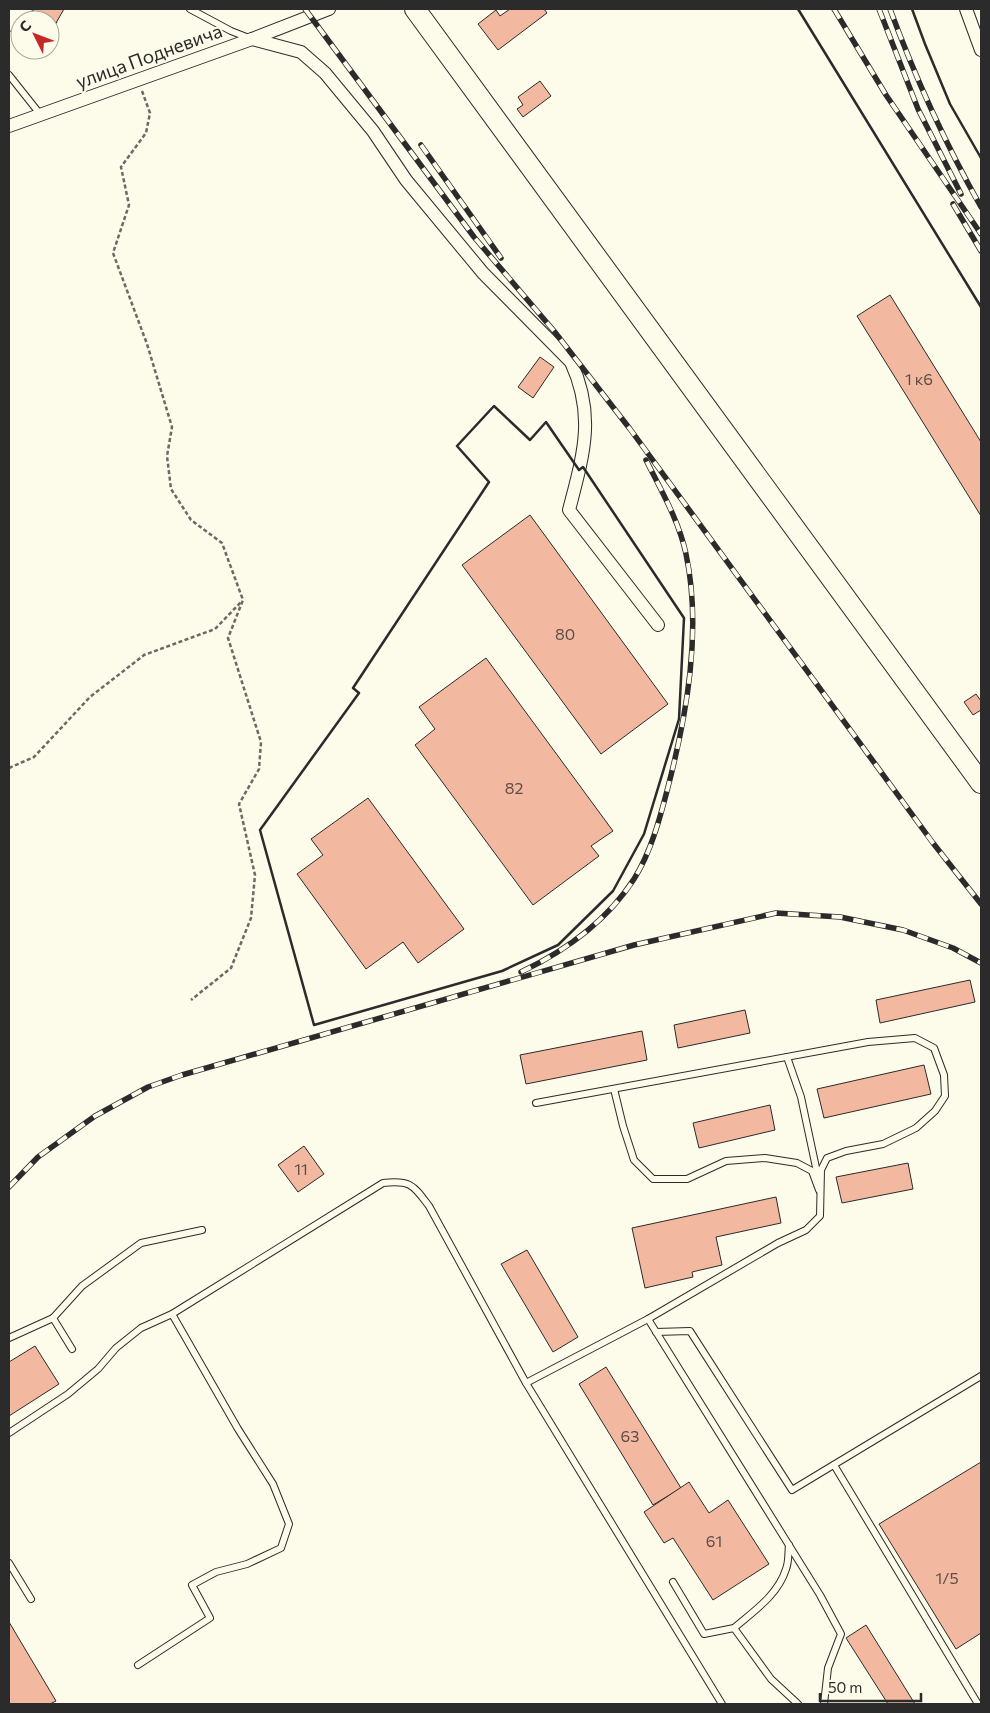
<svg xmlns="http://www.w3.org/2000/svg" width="990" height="1713" viewBox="0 0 990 1713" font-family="Commissioner,sans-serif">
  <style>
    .building { fill: #f2b8a0; stroke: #2b2b2b }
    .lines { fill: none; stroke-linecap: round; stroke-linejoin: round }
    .service-casing { stroke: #2b2b2b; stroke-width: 8 }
    .minor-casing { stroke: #2b2b2b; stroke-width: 14 }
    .trunk-casing { stroke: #2b2b2b; stroke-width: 22 }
    .path { stroke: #6a6964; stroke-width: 2.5; stroke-dasharray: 4 2.5; stroke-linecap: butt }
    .service { stroke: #fdfbea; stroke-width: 6 }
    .minor { stroke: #fdfbea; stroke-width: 12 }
    .trunk { stroke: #fdfbea; stroke-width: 20 }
    .rail-casing { stroke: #2b2b2b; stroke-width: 5.5 }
    .rail { stroke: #fdfbea; stroke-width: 4; stroke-dasharray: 11; stroke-linecap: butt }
    .fence { stroke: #2b2b2b; stroke-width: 1; stroke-dasharray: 6 2.5; stroke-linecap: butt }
    .wall { stroke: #2b2b2b; stroke-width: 2.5 }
    .labels { text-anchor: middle; stroke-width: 4; stroke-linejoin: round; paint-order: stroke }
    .number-label { font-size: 16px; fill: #5d4e48 }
    .street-label { font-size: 19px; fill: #2b2b2b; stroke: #fdfbea }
  </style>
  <rect width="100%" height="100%" fill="#fdfbea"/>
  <g class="building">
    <path d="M 30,9 L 64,9 L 56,23 Z"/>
    <path d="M 510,9 L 544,9 L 547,13 L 498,50 L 478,24 L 496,10 L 500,16 Z"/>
    <path d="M 540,81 L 551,96 L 523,117 L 517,109 L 523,105 L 518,97 Z"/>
    <path d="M 890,295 L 981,442 L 981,516 L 857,316 Z"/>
    <path d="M 540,357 L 554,367 L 533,398 L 518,387 Z"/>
    <path d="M 530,515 L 668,704 L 601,754 L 462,565 Z"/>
    <path d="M 486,658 L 613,831 L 591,846 L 599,856 L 533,905 L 415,745 L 435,729 L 419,707 Z"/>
    <path d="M 976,694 L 981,701 L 981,710 L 973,715 L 964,702 Z"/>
    <path d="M 368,798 L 464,929 L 418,963 L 403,942 L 366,969 L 297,874 L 323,855 L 311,839 Z"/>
    <path d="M 970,980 L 975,1002 L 880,1023 L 876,1000 Z"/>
    <path d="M 745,1010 L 750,1033 L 678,1048 L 674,1025 Z"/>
    <path d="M 642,1031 L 647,1060 L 526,1084 L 520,1055 Z"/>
    <path d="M 924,1065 L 931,1094 L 824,1118 L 817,1089 Z"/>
    <path d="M 770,1105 L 775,1130 L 699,1148 L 693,1123 Z"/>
    <path d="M 304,1146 L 324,1174 L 298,1192 L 278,1165 Z"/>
    <path d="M 908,1163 L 913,1189 L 842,1203 L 836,1177 Z"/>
    <path d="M 776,1197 L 781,1223 L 716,1237 L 722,1265 L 692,1272 L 693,1277 L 645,1288 L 632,1228 Z"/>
    <path d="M 527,1250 L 578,1337 L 553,1352 L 501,1264 Z"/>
    <path d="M 35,1346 L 59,1384 L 9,1416 L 9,1362 Z"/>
    <path d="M 606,1367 L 681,1488 L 653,1505 L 579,1384 Z"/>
    <path d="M 981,1462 L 981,1633 L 956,1649 L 879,1524 Z"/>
    <path d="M 689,1482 L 709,1513 L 728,1500 L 769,1564 L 713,1600 L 673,1538 L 664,1543 L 644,1512 Z"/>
    <path d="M 9,1622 L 56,1701 L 50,1704 L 9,1704 Z"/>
    <path d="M 866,1625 L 915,1704 L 888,1704 L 846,1638 Z"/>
  </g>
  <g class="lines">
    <defs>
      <g id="service">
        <path d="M 190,9 L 231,31 L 249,38"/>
        <path d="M 9,75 L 40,114"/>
        <path d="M 787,1057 L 801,1097 L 818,1177"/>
        <path d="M 614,1089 L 623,1126 L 634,1160 L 653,1179 L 687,1179 L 726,1161 L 765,1158 L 797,1163 L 812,1171 L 819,1190"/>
        <path d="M 536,1103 L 868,1042 L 915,1038 L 934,1048 L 944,1075 L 945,1096 L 935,1111 L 916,1128 L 883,1144 L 846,1151 L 827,1158 L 821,1170 L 820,1216 L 806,1230 L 778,1243 L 648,1319 L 820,1595 L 841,1634 L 828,1668 L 824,1704"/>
        <path d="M 53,1318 L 82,1286 L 141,1243 L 202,1230"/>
        <path d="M 656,1332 L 690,1331 L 792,1490 L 981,1376"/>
        <path d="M 9,1338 L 53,1318 L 72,1349"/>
        <path d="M 526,1383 L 648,1319"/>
        <path d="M 9,1433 L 68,1394 L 98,1369 L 116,1348 L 141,1328 L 172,1314 L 383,1183 C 411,1180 413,1185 429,1206 L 526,1383 L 722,1704"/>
        <path d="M 834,1465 L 978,1704"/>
        <path d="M 9,1563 L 31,1599"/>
        <path d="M 673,1582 L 704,1634 L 734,1628 L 771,1679 L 798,1704"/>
        <path d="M 734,1628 C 754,1611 778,1595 786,1569 C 789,1562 788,1553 789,1545"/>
        <path d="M 138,1665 L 210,1618 L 192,1585 L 216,1572 L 247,1564 L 281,1548 L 289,1524 L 273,1484 L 238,1429 L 172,1314"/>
      </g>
      <g id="minor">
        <path d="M 966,9 L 981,50"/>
        <path d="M 252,39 L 301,52 L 325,73 L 373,131 L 406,180 L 483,273 L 571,362 C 596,416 583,456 569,510 L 658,625"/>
        <path d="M 9,126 L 252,39 L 329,9"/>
      </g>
      <path id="trunk" d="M 415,9 L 981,783"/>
    </defs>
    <use href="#service" class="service-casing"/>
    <use href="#minor" class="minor-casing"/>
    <use href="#trunk" class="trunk-casing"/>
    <g class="path">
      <path d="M 142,91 L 150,113 L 146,133 L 121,167 L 129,205 L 113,253 L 147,344 L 172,427 L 167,456 L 171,489 L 191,520 L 222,543 L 243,600 L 228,638 L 261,742 L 259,769 L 239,804 L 255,875 L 251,918 L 231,968 L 191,1000"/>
      <path d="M 9,768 L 34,757 L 90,697 L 144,655 L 215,629 L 242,601"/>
    </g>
    <use href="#service" class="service"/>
    <use href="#minor" class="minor"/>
    <use href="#trunk" class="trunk"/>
    <defs>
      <g id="rail">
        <path d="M 305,9 L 474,237 L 554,331 L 630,429 L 933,843 L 981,904"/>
        <path d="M 834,9 L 886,95 L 981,234"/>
        <path d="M 879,9 L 918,109 L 961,194"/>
        <path d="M 890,9 C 915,77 945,143 981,207"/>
        <path d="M 421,145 L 501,258"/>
        <path d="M 953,204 L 981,251"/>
        <path d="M 521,972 C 565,951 607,921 634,879 C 651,852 660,818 668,787 C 687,714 702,629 686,554 C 679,521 661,490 646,460"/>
        <path d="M 9,1187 L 38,1157 L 95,1116 L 148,1087 L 182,1075 L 634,945 L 776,913 L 840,917 L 903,930 L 953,948 L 981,963"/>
      </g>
    </defs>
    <use href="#rail" class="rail-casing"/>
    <use href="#rail" class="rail"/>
    <g class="fence">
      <path d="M 9,30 L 20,38"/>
      <path d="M 50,34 L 57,22"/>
      <path d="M 39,50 L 40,50"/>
    </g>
    <g class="wall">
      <path d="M 798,9 L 981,307"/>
      <path d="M 912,9 L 925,44 L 950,104 L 981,158"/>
      <path d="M 494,406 L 530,440 L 546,422 L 579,470 L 583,467 L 684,618 L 679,719 L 644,834 L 613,891 L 558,945 L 502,971 L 314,1025 L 260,830 L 359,693 L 353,688 L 489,482 L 457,446 Z"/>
    </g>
  </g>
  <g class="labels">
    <g class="number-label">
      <text x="919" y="385">1 к6</text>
      <text x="565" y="640">80</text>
      <text x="514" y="794">82</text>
      <text x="301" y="1175">11</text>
      <text x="630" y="1442">63</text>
      <text x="714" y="1547">61</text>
      <text x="947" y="1584">1/5</text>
    </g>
    <g class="street-label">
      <text transform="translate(149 56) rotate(-20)" y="7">улица Подневича</text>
    </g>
  </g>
  <rect width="990" height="1713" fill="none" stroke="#2b2b2b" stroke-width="20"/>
  <g transform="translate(35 35) rotate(312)"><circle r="24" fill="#fdfbea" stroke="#a9a89e"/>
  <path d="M0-4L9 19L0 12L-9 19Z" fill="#c62828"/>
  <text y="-8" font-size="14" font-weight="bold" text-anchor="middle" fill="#2b2b2b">С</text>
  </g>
  <path d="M820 1693v8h101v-8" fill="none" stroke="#2b2b2b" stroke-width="2.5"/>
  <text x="828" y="1693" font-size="15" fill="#2b2b2b" stroke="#fdfbea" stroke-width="4" paint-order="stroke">50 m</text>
</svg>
